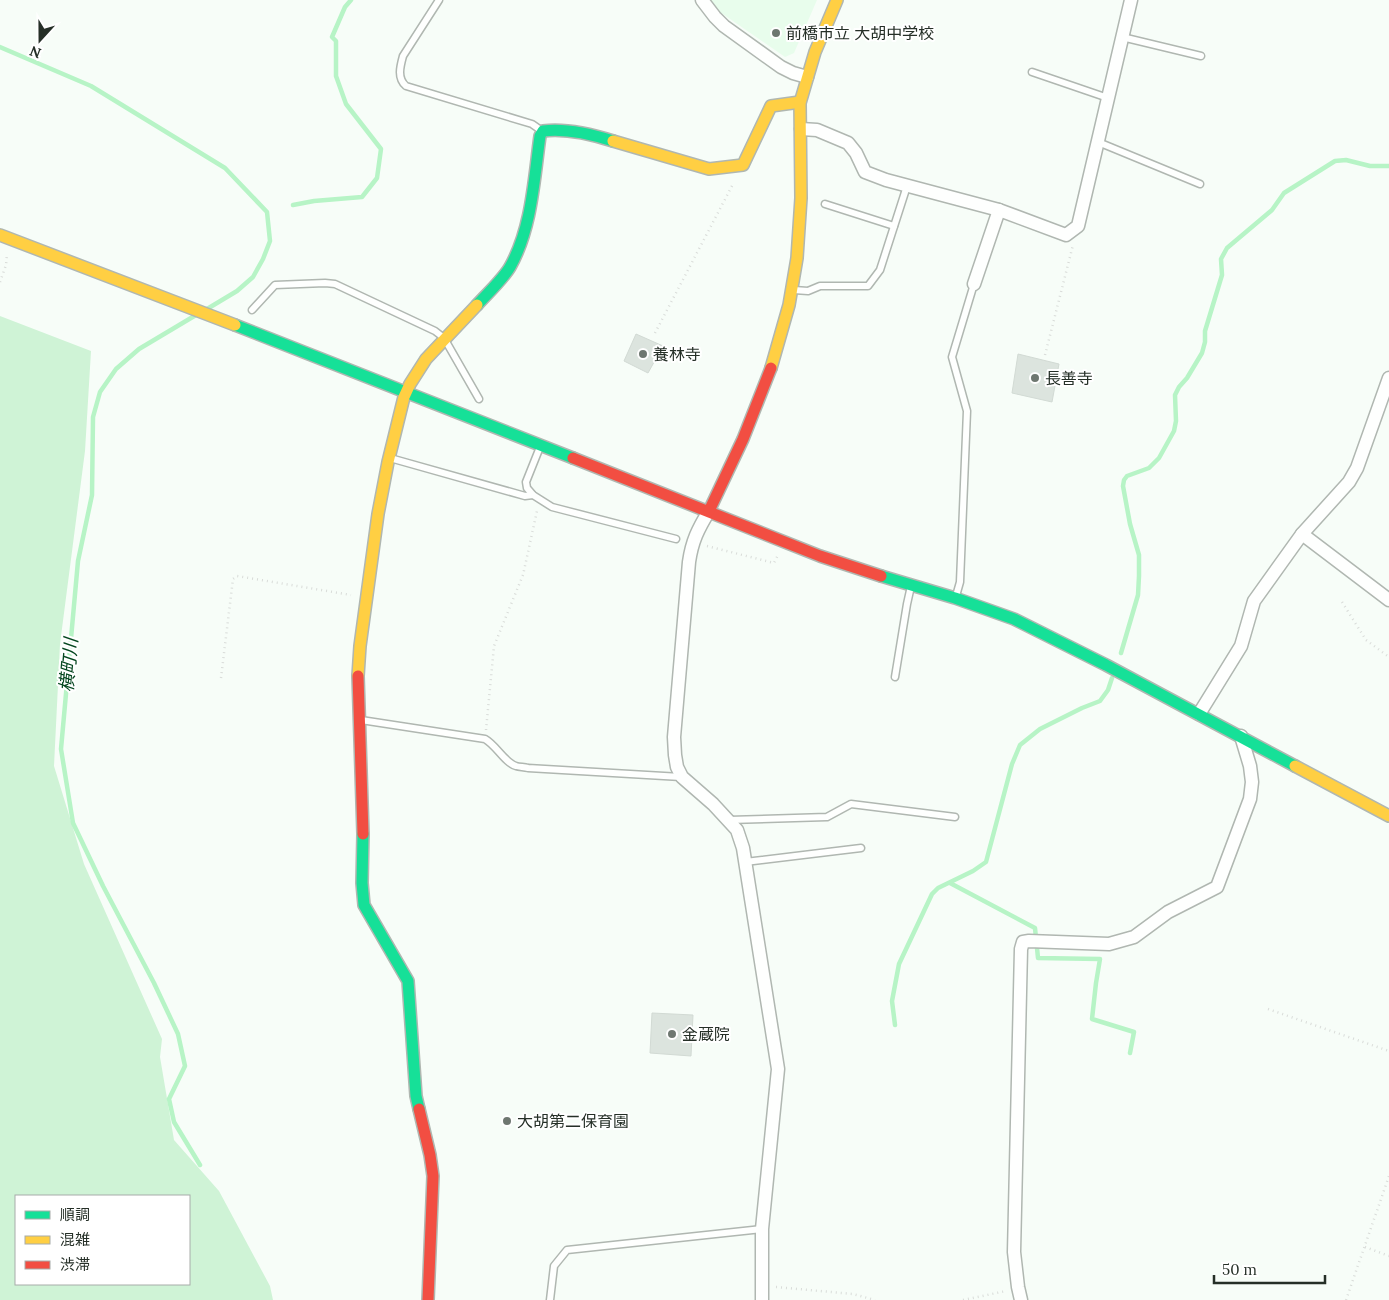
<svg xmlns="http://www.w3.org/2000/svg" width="1389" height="1300" viewBox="0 0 1389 1300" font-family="Lora,'Noto Sans JP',serif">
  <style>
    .built { fill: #e8fdec }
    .green { fill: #cff3d6; fill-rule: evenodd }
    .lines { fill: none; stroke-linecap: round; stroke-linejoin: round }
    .stream { stroke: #b7f4c6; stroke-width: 4.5 }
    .building { fill: #dce4de; stroke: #d2dad4 }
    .lane-casing { stroke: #b0b7b1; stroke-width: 9 }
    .street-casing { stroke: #b0b7b1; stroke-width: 15 }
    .fast-casing { stroke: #b0b7b1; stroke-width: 14 }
    .slow-casing { stroke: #b0b7b1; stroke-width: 14 }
    .jam-casing { stroke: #b0b7b1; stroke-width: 14 }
    .path { stroke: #d9dcd9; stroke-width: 2.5; stroke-dasharray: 1 4; stroke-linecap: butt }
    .lane { stroke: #fefffe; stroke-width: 6 }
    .street { stroke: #fefffe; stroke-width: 12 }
    .fast { stroke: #16e098; stroke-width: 11 }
    .slow { stroke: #ffcf43; stroke-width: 11 }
    .jam { stroke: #f24e42; stroke-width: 11 }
    .poi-dot { fill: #6e7770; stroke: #fff; stroke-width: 2 }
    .labels { text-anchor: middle; stroke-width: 4; stroke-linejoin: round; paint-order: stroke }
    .poi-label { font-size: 16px; fill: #252f27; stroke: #fff; text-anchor: start }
    .water-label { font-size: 18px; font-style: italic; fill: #04461f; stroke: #fff }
  </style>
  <rect width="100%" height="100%" fill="#f7fdf8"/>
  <path class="built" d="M 711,0 L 817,0 L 794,53 L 785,57 L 720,12 Z"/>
  <path class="green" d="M 0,316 L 91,351 L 85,451 L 60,644 L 54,766 L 84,864 L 162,1039 L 160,1057 L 174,1140 L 219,1191 L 270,1286 L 273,1300 L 0,1300 ZM 16,1196 L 189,1196 L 189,1284 L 16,1284 Z"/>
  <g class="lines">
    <g class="stream">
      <path d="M 0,47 L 91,86 L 225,168 L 267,212 L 270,241 L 263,259 L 253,277 L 237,291 L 207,309"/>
      <path d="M 293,205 L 314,201 L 362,197 L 377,178 L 381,149 L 346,104 L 336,76 L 336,41 L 332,37 L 345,7 L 351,0"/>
      <path d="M 196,315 L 139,349 L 116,369 L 100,392 L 93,417 L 92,495 L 78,561 L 61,749 L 73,823 L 103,886 L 154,983 L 178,1034 L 185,1066 L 169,1099 L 174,1122 L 200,1165"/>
      <path d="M 1121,653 L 1138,595 L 1139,576 L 1139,555 L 1130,524 L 1123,486 L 1124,480 L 1127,476 L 1149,468 L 1159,458 L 1174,431 L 1176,421 L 1175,395 L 1179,387 L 1187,378 L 1202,353 L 1205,342 L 1205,331 L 1222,275 L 1221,259 L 1227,248 L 1272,210 L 1284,193 L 1335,161 L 1346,160 L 1370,166 L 1389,166"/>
      <path d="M 950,883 L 1035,928 L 1038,958 L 1100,959 L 1096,983 L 1092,1019 L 1134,1032 L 1130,1053"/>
      <path d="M 895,1025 L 892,1001 L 899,964 L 932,894 L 938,888 L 973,871 L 986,862 L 1012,764 L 1020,745 L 1040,729 L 1082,708 L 1100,701 L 1108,690 L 1112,678"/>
    </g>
  </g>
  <g class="building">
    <path d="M 636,334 L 663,346 L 648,373 L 624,361 Z"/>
    <path d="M 1018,354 L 1059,364 L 1052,402 L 1012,393 Z"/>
    <path d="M 652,1013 L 693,1015 L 691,1056 L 650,1053 Z"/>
  </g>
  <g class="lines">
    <defs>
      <g id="lane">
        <path d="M 439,0 L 403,56 C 400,67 397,78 406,86 L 532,124 L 542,131"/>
        <path d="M 1122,37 L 1201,56"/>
        <path d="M 1032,72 L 1108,98"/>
        <path d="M 1098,142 L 1200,184"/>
        <path d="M 825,204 L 894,226"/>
        <path d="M 794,290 L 808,291 L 820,286 L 868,286 L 880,270 L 907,186"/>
        <path d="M 252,310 L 275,285 L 325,283 L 335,284 L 435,331 L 444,338 L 479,399"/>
        <path d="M 540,447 L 526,482 L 527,488 L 533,495 L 552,507 L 676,539"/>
        <path d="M 390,458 L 525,496 L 533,495"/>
        <path d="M 956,596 L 960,582 L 967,411 L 952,357 L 974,284"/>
        <path d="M 895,677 L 907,604 L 911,586"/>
        <path d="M 361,720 L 485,739 C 496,745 505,763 516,766 C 519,767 524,767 528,768 L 681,777"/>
        <path d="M 729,820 L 827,817 L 851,804 L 955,817"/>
        <path d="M 745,862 L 861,848"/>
        <path d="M 550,1300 L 554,1266 L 567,1250 L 762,1229"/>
      </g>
      <g id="street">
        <path d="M 702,0 L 715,17 L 724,26 L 781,67 L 793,73 L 807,77"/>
        <path d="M 801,129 L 817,130 L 848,143 L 856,153 L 865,172 L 886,180 L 999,210 L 1066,235 L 1078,226 L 1131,0"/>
        <path d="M 974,284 L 999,210"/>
        <path d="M 709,511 C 698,529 692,541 689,562 L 674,737 L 675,755 L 677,767 L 682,777 L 713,804 L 737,830 L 743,848 L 778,1069 L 762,1229 L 762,1300"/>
        <path d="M 1302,534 L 1389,600"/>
        <path d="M 1199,714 L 1241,646 L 1254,601 L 1302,534 L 1349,482 L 1357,468 L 1389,378"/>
        <path d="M 1021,1300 L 1018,1287 L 1014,1252 L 1021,949 L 1023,942 L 1029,941 L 1109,944 L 1134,937 L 1168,912 L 1217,887 L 1250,799 L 1252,782 L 1250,766 L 1241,736"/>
      </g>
      <g id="fast">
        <path d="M 477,305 C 487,294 503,279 510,267 C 532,228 534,179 540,136 L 543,131 C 566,128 591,134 613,141"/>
        <path d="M 235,325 L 573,458"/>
        <path d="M 881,576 L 955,598 L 1014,619 L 1106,665 L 1295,766"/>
        <path d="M 363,834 L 362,883 L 364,905 L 408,981 L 416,1096 L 419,1109"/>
      </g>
      <g id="slow">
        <path d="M 613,141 L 709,169 L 743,165 L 771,106 L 800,102"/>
        <path d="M 0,235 L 235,325"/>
        <path d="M 771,368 L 789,305 L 797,258 L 801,198 L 800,103 L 815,52 L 837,0"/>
        <path d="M 358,676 L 360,646 L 378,514 L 388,462 L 404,397 L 410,384 L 426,359 L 477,305"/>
        <path d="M 1295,766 L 1389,816"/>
      </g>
      <g id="jam">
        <path d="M 573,458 L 820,556 L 881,576"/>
        <path d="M 709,511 L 743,439 L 771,368"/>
        <path d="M 358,676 L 363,834"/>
        <path d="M 419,1109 L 430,1155 L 433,1176 L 428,1300"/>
      </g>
    </defs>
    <use href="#lane" class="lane-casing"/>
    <use href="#street" class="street-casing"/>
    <use href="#fast" class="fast-casing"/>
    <use href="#slow" class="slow-casing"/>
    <use href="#jam" class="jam-casing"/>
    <g class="path">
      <path d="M 0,282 L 6,265 L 7,254"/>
      <path d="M 655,333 L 733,184"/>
      <path d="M 1045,355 L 1073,245"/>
      <path d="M 707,546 L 774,563 L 778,555"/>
      <path d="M 1342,602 L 1366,640 L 1389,657"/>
      <path d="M 221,678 L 233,579 L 237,576 L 351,595"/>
      <path d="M 486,730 L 494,646 L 523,575 L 537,511"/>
      <path d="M 1268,1009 L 1389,1051"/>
      <path d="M 1365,1247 L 1389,1256"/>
      <path d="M 776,1287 L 853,1294 L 875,1300"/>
      <path d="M 963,1300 L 1006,1291"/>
      <path d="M 1346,1300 L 1389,1176"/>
    </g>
    <use href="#lane" class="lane"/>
    <use href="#street" class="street"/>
    <use href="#fast" class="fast"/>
    <use href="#slow" class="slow"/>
    <use href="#jam" class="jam"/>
  </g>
  <g class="poi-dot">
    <circle cx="776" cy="33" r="5"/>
    <circle cx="643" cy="354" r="5"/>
    <circle cx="1035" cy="378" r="5"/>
    <circle cx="672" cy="1034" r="5"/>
    <circle cx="507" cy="1121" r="5"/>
  </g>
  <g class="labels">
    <g class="poi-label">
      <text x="786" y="39">前橋市立 大胡中学校</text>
      <text x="653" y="360">養林寺</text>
      <text x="1045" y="384">長善寺</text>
      <text x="682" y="1040">金蔵院</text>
      <text x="517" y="1127">大胡第二保育園</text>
    </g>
    <g class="water-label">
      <text transform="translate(69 665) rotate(-85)" y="6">横町川</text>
    </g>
  </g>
  <rect x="15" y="1195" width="175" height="90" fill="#ffffff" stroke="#a8aca9"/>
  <rect x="25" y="1211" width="25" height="8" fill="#16e098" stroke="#a8aca9"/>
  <text x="60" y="1220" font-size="15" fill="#252f27">順調</text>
  <rect x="25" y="1236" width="25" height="8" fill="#ffcf43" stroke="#a8aca9"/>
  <text x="60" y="1245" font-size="15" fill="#252f27">混雑</text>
  <rect x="25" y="1261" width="25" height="8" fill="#f24e42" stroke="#a8aca9"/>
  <text x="60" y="1270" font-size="15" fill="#252f27">渋滞</text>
  <g transform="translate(40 40) rotate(201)" stroke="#ffffff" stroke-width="4" paint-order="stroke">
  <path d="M0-4L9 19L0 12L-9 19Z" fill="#252f27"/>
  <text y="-8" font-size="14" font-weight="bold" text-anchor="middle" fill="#252f27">N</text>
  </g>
  <path d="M1214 1275v8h111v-8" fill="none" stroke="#252f27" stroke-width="2.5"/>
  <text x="1222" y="1275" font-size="15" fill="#252f27" stroke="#ffffff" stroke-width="4" paint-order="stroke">50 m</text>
</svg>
